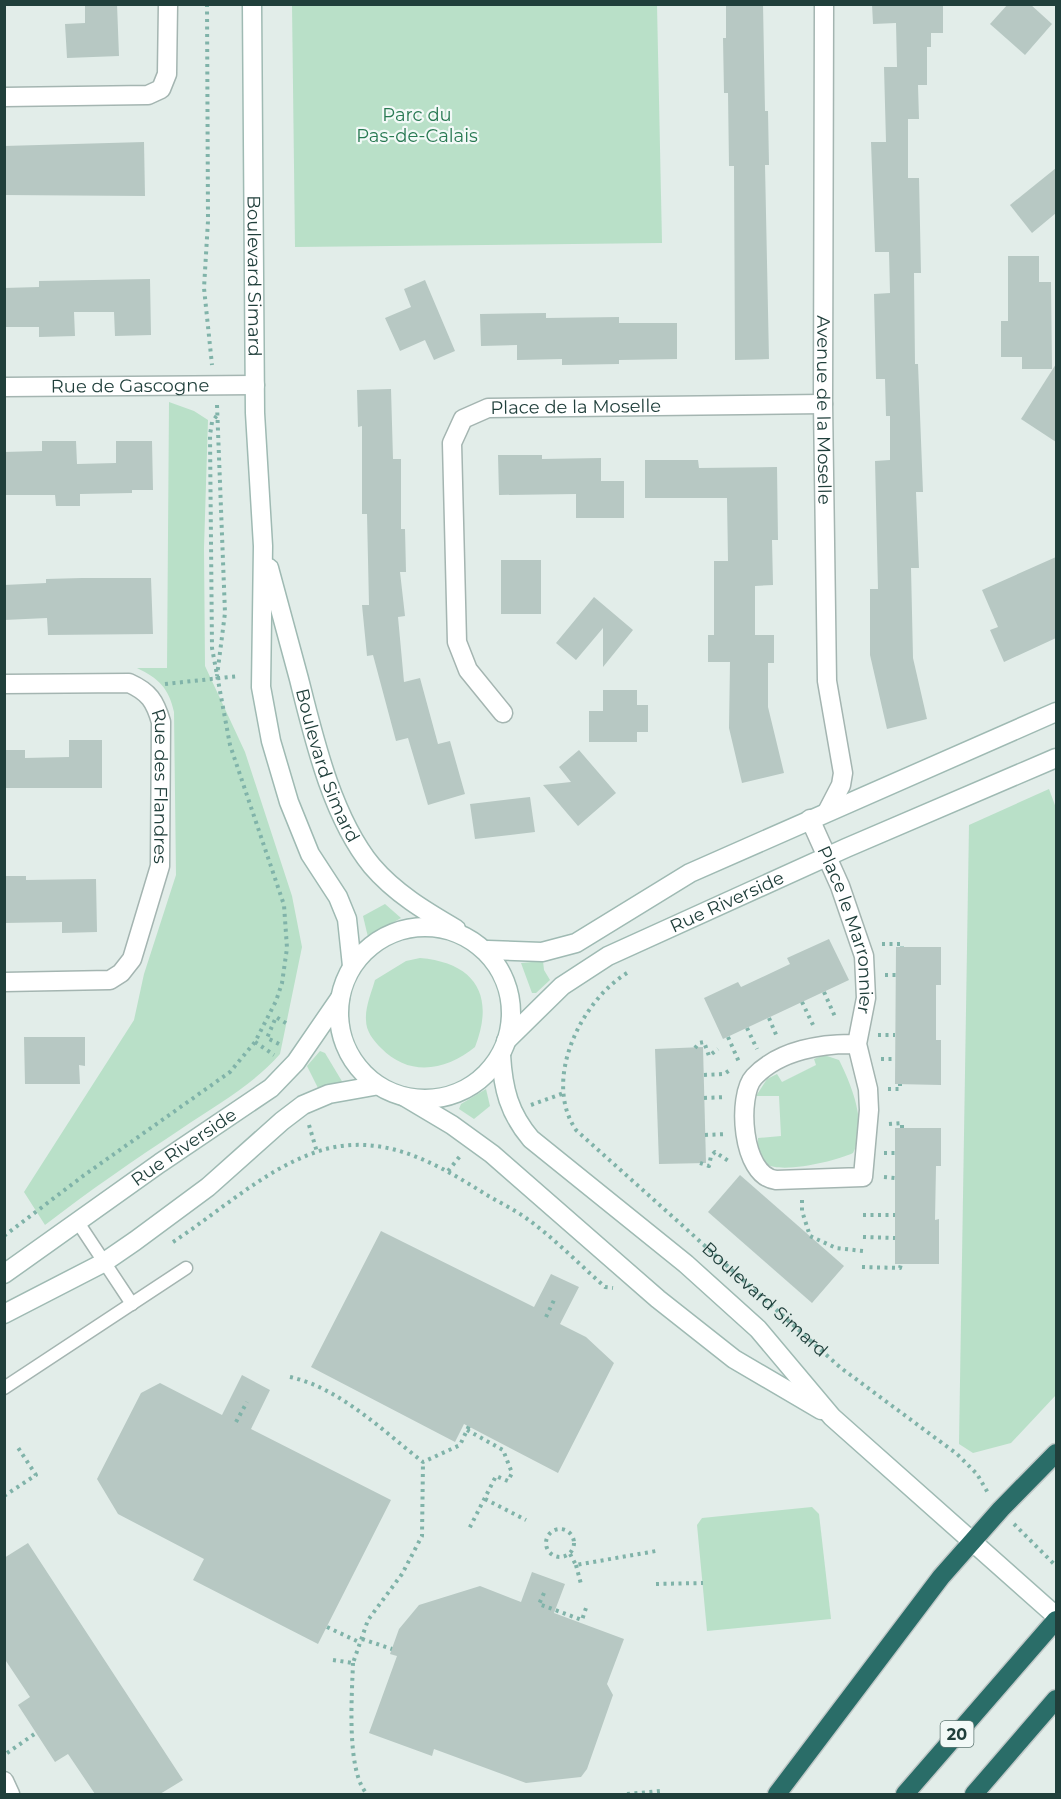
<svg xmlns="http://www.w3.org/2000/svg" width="1061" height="1799" viewBox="0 0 1061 1799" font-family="Montserrat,sans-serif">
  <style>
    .green { fill: #b9e0c8 }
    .building { fill: #b7c8c3 }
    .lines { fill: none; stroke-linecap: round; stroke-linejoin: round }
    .lane-casing { stroke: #a4b5b1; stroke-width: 15 }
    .street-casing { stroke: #a4b5b1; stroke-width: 21 }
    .secondary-casing { stroke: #9fbab3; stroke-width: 21 }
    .highway-casing { stroke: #c1c9c8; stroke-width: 21 }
    .path { stroke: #80b3a9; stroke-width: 4; stroke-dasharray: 3 4.5; stroke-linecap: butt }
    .lane { stroke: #fff; stroke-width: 12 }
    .street { stroke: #fff; stroke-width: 18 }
    .secondary { stroke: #fff; stroke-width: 18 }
    .highway { stroke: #2a6d68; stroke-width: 18 }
    .labels { text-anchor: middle; stroke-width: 4.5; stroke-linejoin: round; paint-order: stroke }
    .shield { fill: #f2f9f7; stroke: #5f7773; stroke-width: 1.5 }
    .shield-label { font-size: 16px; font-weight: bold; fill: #203f3b }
    .park-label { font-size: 18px; fill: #287952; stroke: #f2f9f7 }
    .street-label { font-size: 18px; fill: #203f3b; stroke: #f2f9f7 }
  </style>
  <rect width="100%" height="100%" fill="#e2ede9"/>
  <g class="green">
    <path d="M 292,5 L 657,5 L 662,243 L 295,247 Z"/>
    <path d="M 169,402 L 194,411 L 208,420 L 204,548 L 205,666 L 245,752 L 292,896 L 302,947 L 280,1054 C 252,1086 216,1105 181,1129 C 134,1160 89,1191 45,1225 L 24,1192 L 134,1020 L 144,974 L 176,875 L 174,712 C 169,688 158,678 137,668 L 167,668 Z"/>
    <path d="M 1049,789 L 1056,808 L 1056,1395 L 1011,1443 L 973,1453 L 959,1444 L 969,825 Z"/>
    <path d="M 385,904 L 401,918 L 368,937 L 363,916 Z"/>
    <path d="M 420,958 C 476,963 495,996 475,1047 C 446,1071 409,1077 381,1048 C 373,1040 366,1031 366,1020 C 365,1007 372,991 375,980 L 406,961 Z"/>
    <path d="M 543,961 L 544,970 L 550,980 L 536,993 L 532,993 L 521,963 Z"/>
    <path d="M 320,1051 L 325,1053 L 343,1083 L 319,1090 L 307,1066 Z"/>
    <path d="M 824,1055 L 839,1060 C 852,1086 868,1125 853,1153 C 836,1161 782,1174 766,1164 C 758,1159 758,1147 758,1138 L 781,1136 L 779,1096 L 756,1096 L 767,1079 L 777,1074 L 782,1082 L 816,1065 L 814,1059 Z"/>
    <path d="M 486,1089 L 490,1106 L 474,1119 L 459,1109 L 461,1104 Z"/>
    <path d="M 812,1507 L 819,1514 L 831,1619 L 707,1631 L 697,1525 L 702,1518 Z"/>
  </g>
  <g class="building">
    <path d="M 85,4 L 117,4 L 119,56 L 67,58 L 65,24 L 85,23 Z"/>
    <path d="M 726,4 L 763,4 L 765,111 L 768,111 L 769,165 L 765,165 L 769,359 L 735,360 L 734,166 L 729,166 L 728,93 L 724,93 L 723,38 L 726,38 Z"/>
    <path d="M 872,4 L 943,4 L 943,33 L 931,33 L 931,47 L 927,47 L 927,85 L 918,85 L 919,119 L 908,119 L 908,178 L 919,178 L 921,273 L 914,273 L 915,364 L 918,364 L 923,492 L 916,492 L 919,568 L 911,568 L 913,658 L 927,719 L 887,729 L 870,655 L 870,589 L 878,589 L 875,461 L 890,460 L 890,416 L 886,416 L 885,379 L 876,379 L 874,294 L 890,293 L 889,252 L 875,252 L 871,142 L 886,142 L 884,67 L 897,67 L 896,23 L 873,24 Z"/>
    <path d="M 1008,4 L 1030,4 L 1052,24 L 1025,55 L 990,24 Z"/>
    <path d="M 144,142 L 145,196 L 4,195 L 4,146 Z"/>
    <path d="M 1056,168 L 1056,213 L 1032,233 L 1010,205 Z"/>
    <path d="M 1008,256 L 1039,256 L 1039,282 L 1051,282 L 1052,369 L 1022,369 L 1022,357 L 1001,357 L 1001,321 L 1008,321 Z"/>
    <path d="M 150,279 L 151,335 L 115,336 L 114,312 L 74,312 L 75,336 L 39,337 L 39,327 L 4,327 L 4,288 L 39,287 L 39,281 Z"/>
    <path d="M 425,280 L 455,351 L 434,360 L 425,340 L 400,351 L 385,318 L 411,307 L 404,289 Z"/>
    <path d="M 546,313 L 546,318 L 619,317 L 619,323 L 677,323 L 677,359 L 619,360 L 619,364 L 562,365 L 562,359 L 517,360 L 517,345 L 481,346 L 480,314 Z"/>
    <path d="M 1056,364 L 1056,442 L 1021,419 Z"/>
    <path d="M 391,389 L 393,459 L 401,459 L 401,529 L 405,529 L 406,572 L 400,572 L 405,616 L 398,617 L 404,682 L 420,678 L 438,744 L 450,741 L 465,794 L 428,805 L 408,738 L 396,741 L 373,655 L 367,656 L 362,605 L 369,605 L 367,514 L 362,514 L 362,426 L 358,427 L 357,390 Z"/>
    <path d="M 42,441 L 76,441 L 77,464 L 116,463 L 116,441 L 152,441 L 153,490 L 132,490 L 132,493 L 80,494 L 80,506 L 56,506 L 55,495 L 4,495 L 4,452 L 42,451 Z"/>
    <path d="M 498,455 L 542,455 L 542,459 L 601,458 L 601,481 L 624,481 L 624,518 L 576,518 L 576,494 L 499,495 Z"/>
    <path d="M 645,460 L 698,460 L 699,468 L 777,467 L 778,540 L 772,540 L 773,585 L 755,586 L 755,635 L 774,635 L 774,663 L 768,663 L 768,707 L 784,773 L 742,783 L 729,728 L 730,662 L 708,662 L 708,635 L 714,635 L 714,561 L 728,561 L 727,498 L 645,498 Z"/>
    <path d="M 1056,557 L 1056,638 L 1004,662 L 990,630 L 998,627 L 982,590 Z"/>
    <rect x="501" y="560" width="40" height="54"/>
    <path d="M 82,578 L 151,578 L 153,634 L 48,635 L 47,618 L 4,620 L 4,585 L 46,583 L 46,579 Z"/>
    <path d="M 594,597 L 633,630 L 603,667 L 603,628 L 576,660 L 556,643 Z"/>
    <path d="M 603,690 L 637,690 L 637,705 L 648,705 L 648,732 L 637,732 L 637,742 L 589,742 L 589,711 L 603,711 Z"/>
    <path d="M 69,740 L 102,740 L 102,788 L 4,788 L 4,750 L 25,750 L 25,758 L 69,757 Z"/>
    <path d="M 579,750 L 616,793 L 578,826 L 543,785 L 571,782 L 559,767 Z"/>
    <path d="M 530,797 L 535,832 L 475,839 L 470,804 Z"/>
    <path d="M 4,876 L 26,876 L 26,880 L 96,879 L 97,932 L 62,933 L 62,922 L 4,923 Z"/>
    <path d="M 829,939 L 849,980 L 723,1039 L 704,998 L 738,982 L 741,987 L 790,964 L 787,958 Z"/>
    <path d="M 896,947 L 941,947 L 941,985 L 936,985 L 936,1040 L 941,1040 L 941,1085 L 895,1084 Z"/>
    <path d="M 24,1037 L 85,1037 L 85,1066 L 79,1065 L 80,1084 L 25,1084 Z"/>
    <path d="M 703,1047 L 706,1163 L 659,1164 L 655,1049 Z"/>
    <path d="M 895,1128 L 941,1128 L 941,1166 L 936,1166 L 935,1220 L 939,1219 L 939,1264 L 895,1264 Z"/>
    <path d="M 740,1175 L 844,1266 L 812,1303 L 708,1212 Z"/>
    <path d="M 381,1231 L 534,1307 L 551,1274 L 579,1287 L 560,1324 L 586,1337 L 614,1363 L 558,1473 L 464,1424 L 455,1442 L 311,1367 Z"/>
    <path d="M 242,1375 L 270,1390 L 251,1429 L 391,1500 L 318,1644 L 193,1580 L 204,1559 L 118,1514 L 97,1479 L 141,1393 L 160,1383 L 222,1415 Z"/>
    <path d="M 28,1543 L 183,1780 L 160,1794 L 95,1794 L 68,1754 L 55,1762 L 18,1705 L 30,1697 L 4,1658 L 4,1558 Z"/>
    <path d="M 532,1572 L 565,1584 L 554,1613 L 624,1639 L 607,1684 L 613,1695 L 587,1769 L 581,1777 L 526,1783 L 434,1749 L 432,1756 L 369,1733 L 397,1656 L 390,1654 L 399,1629 L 419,1605 L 480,1586 L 521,1602 Z"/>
  </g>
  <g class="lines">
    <defs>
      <g id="lane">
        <path d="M 77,1221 L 132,1304"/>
        <path d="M 4,1388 L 186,1268"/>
      </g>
      <g id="street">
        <path id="s2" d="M 824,4 L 823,404 L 827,681 L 843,773 L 841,785 L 827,812"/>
        <path d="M 4,97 L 148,95 L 161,89 L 167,74 L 168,4"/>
        <path id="s3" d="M 4,387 L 255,385"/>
        <path id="s4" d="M 4,684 L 129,683 C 149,692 155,701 161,722 L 160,866 L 132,959 L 121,973 L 110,980 L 4,982"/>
        <path id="s5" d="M 503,713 L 468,670 L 457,642 L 452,443 L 463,419 L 488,408 L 823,404"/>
        <path id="s6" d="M 810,819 L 840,886 L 864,956 L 866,998 L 857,1044 L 868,1089 L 869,1110 L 863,1177 L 776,1180 C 741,1176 737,1095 754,1077 C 779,1050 823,1043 857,1044"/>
        <path d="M 4,1781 L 10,1794"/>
      </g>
      <g id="secondary">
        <path id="s7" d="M 252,4 L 255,413 L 263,546 L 261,687 L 271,741 L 289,802 L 310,854 L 338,897 L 347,919 L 352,966"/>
        <path id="s8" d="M 269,568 C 279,605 289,642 299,679 C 314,739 332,817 372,866 C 395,893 425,911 456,929"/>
        <circle cx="425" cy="1013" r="86"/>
        <path d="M 488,950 L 542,952 L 576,943 L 690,873 L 1056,712"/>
        <path id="s9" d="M 506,1041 L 562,986 L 608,956 L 846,848 L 1056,758"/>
        <path d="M 501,1055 C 503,1089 509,1113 531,1139 L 686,1264 L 758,1329 L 832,1417 L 1056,1616"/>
        <path d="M 405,1097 L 452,1125 L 492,1154 L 658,1299 L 734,1359 L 821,1410"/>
        <path id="s10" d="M 4,1274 L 160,1163 L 271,1088 L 296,1062 L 340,998"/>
        <path d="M 4,1314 L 103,1263 L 135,1241 L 208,1187 L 282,1121 L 303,1105 L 329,1094 L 374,1086"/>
      </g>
      <g id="highway">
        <path d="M 777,1794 L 941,1577 L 1001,1509 L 1056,1453"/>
        <path d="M 905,1794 L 1056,1620"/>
        <path d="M 974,1794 L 1056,1699"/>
      </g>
    </defs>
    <use href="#lane" class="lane-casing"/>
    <use href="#street" class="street-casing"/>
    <use href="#secondary" class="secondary-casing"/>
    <use href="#highway" class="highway-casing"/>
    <g class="path">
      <path d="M 207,4 L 208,221 L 204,288 L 212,365"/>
      <path d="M 217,405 L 225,613 L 217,676"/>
      <path d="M 165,684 L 239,676"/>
      <path d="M 882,944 L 902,944 L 902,947"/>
      <path id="s1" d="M 627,973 C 581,1001 542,1080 576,1130 L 841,1368 L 957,1454 L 977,1474 L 988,1493"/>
      <path d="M 885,975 L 896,975"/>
      <path d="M 824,992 L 836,1019"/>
      <path d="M 802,1002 L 814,1027"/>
      <path d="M 769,1018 L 777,1037"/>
      <path d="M 747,1028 L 757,1049"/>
      <path d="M 878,1035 L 895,1035"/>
      <path d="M 728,1037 L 739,1062"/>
      <path d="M 255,1042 L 274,1055"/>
      <path d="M 279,1044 L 267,1038 L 276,1017 L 289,1025"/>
      <path d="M 695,1048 L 699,1043 L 704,1042 L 709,1056 L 718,1049"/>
      <path d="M 881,1059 L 895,1059"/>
      <path d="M 704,1075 L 724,1074 L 730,1070"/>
      <path d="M 888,1089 L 900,1089 L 900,1084"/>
      <path d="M 704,1098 L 726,1097"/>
      <path d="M 531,1105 L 564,1093"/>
      <path d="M 889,1124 L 902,1123 L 902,1128"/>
      <path d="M 309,1125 L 317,1152"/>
      <path d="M 705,1135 L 727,1134"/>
      <path d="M 884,1153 L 895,1153"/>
      <path d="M 700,1163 L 709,1166 L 711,1156 L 715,1152 L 730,1162"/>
      <path d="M 448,1171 L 461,1155"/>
      <path d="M 884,1177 L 895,1178"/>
      <path d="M 802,1200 L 802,1211 L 810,1236 L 836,1248 L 863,1251"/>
      <path d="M 863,1215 L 895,1215"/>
      <path d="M 4,1236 L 83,1176 L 230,1072 L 255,1042 L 276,1001 L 282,983 L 287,948 L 284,905 L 230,745 L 212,648 L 210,435 L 212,422 L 218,414"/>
      <path d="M 863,1237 L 895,1238"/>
      <path d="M 173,1242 C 219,1212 264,1170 316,1152 C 378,1131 431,1160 482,1192 C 496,1201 512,1208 526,1218 C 554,1238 579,1264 605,1287 L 613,1288"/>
      <path d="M 862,1267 L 900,1268 L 901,1264"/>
      <path d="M 546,1317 L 555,1298"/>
      <path d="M 290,1377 C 340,1388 383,1431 423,1462 L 460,1445 L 469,1426"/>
      <path d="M 236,1422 L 247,1402"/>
      <path d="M 467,1430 L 503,1450 L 512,1473 L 508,1481 L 496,1476 L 468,1531"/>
      <path d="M 4,1496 L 36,1475 L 17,1446"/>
      <path d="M 485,1499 L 526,1520"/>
      <path d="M 1014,1524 L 1056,1566"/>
      <circle cx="560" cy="1543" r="14"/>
      <path d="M 570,1554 L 576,1565 L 656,1551"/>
      <path d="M 576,1565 L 581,1584"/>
      <path d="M 656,1584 L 703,1583"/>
      <path d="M 544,1593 L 539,1604 L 582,1620 L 587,1605"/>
      <path d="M 327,1627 L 361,1643"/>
      <path d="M 362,1639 L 392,1649"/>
      <path d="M 333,1660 L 353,1663 L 368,1620 L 402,1574 L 422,1536 L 423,1462"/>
      <path d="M 353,1663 C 352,1695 346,1771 367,1794"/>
      <path d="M 7,1753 L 36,1733"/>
      <path d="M 627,1794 L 660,1791"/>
    </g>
    <use href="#lane" class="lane"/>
    <use href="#street" class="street"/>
    <use href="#secondary" class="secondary"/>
    <use href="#highway" class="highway"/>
  </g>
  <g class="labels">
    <rect class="shield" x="940.5" y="1721" width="33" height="26" rx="4.5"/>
    <g class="shield-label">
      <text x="957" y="1740">20</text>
    </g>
    <g class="park-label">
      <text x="417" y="121">Parc du<tspan x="417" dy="21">Pas-de-Calais</tspan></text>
    </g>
    <g class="street-label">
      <text dy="6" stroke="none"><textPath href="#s7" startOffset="272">Boulevard Simard</textPath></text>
      <text dy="6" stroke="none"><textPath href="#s3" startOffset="126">Rue de Gascogne</textPath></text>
      <text dy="6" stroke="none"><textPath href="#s5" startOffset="426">Place de la Moselle</textPath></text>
      <text dy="6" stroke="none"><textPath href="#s2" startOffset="406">Avenue de la Moselle</textPath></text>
      <text dy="6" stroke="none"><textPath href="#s8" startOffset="206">Boulevard Simard</textPath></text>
      <text dy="6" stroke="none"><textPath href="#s4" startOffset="242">Rue des Flandres</textPath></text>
      <text dy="6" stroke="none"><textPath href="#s9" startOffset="264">Rue Riverside</textPath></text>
      <text dy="6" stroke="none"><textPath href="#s6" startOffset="118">Place le Marronnier</textPath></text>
      <text dy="6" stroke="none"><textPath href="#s10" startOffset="220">Rue Riverside</textPath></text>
      <text dy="6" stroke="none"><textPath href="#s1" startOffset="435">Boulevard Simard</textPath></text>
    </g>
  </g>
  <rect width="1061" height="1799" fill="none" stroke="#203f3b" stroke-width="12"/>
</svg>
